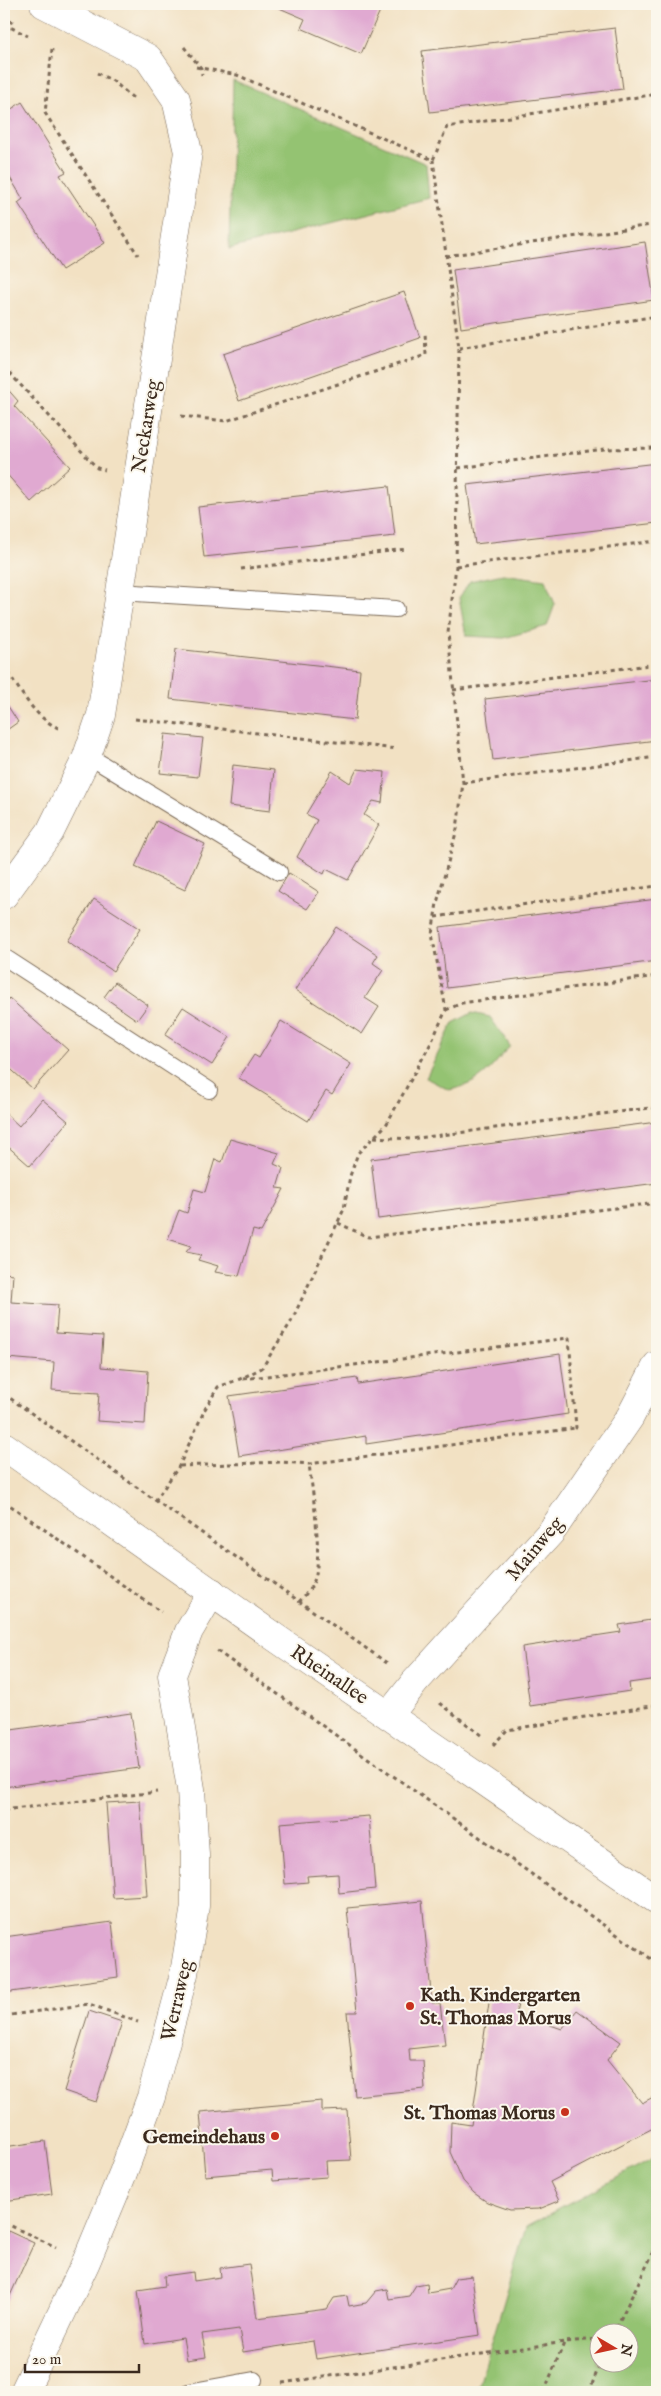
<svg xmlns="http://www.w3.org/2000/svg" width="661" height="2396" viewBox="0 0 661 2396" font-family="'IM FELL English',serif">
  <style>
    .green { fill: #94c372; stroke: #687648; fill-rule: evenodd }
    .building { fill: #e0a9d1 }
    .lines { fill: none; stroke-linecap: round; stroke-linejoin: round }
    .service-casing { stroke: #7b6a58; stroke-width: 18 }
    .minor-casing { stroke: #7b6a58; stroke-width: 29 }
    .path { stroke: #7b6a58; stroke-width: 3; stroke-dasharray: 4 4; stroke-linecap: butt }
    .service { stroke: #fff; stroke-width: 16 }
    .minor { stroke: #fff; stroke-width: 28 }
    .poi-dot { fill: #c8321e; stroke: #fbf7ec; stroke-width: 2 }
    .labels { text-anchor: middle; stroke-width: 4; stroke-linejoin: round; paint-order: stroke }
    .street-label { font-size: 20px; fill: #3b2a1e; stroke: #fbf7ec }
    .poi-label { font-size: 20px; font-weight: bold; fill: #3b2a1e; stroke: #fbf7ec; text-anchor: end }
  </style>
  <rect width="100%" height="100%" fill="#fbf7ec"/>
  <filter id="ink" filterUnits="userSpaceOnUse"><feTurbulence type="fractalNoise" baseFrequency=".02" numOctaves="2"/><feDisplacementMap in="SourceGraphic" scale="10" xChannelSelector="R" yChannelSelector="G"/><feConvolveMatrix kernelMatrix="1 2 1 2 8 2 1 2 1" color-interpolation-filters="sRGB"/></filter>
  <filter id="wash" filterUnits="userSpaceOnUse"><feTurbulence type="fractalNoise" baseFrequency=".0096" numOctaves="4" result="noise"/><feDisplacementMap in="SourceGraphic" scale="20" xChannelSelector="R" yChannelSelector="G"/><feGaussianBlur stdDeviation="1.12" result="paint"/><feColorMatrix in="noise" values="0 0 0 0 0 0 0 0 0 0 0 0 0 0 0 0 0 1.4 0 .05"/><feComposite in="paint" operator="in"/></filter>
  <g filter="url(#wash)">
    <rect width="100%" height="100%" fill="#f2e1c3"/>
    <g class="green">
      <path d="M 233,80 L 426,164 L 429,198 L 229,249 Z"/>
      <path d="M 503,574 L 545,580 L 555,604 L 547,626 L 504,638 L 466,636 L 459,598 L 470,581 Z"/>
      <path d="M 472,1013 L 490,1017 L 510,1046 C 490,1069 481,1084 449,1090 L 426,1078 L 453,1023 Z"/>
      <path d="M 657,2156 L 657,2376 L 651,2392 L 477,2392 L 526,2227 ZM 598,2334 L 628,2334 L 628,2364 L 598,2364 Z"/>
    </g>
    <g id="blocks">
      <g class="building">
        <path d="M 270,4 L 383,4 L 361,54 L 301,28 L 305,19 Z"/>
        <path d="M 615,28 L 623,89 L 430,112 L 422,51 Z"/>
        <path d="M 22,102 L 66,172 L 60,175 L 105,243 L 62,270 L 18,203 L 23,199 L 4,168 L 4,114 Z"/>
        <path d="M 645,242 L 654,300 L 461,328 L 453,270 Z"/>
        <path d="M 404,292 L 420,338 L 239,401 L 223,354 Z"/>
        <path d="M 4,385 L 18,401 L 14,406 L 70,467 L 31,502 L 4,471 Z"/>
        <path d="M 657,463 L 657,523 L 475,544 L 467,485 Z"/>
        <path d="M 389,486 L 395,536 L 204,557 L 198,507 Z"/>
        <path d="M 176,649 L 360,670 L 355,720 L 170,699 Z"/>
        <path d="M 657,679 L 657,740 L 493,760 L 485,699 Z"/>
        <path d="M 4,700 L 18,722 L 4,732 Z"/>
        <path d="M 165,734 L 203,738 L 198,777 L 160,773 Z"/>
        <path d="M 233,765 L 274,770 L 270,811 L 229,806 Z"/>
        <path d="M 357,769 L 385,772 L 382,803 L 373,801 L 364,815 L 379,825 L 348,880 L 326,869 L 324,874 L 297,857 L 317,820 L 306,814 L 332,771 L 350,783 Z"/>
        <path d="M 156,821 L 205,844 L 185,890 L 135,867 Z"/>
        <path d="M 289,873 L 319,892 L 307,909 L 278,891 Z"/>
        <path d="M 94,899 L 140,929 L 113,971 L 67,941 Z"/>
        <path d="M 657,899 L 657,961 L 447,988 L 440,927 Z"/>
        <path d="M 336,927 L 378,955 L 373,963 L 383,970 L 365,998 L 379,1007 L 362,1034 L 295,990 Z"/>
        <path d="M 115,982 L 148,1005 L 137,1020 L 104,997 Z"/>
        <path d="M 9,998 L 68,1050 L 33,1089 L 4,1063 L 4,1005 Z"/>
        <path d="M 183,1007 L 230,1037 L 212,1065 L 165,1035 Z"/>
        <path d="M 281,1021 L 351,1064 L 332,1095 L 326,1091 L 308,1121 L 239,1078 L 254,1055 L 259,1058 Z"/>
        <path d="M 42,1099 L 68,1121 L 30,1166 L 4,1143 L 4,1112 L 19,1126 Z"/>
        <path d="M 657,1122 L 657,1183 L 378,1219 L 371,1159 Z"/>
        <path d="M 230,1139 L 279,1153 L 274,1164 L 283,1168 L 277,1188 L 284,1189 L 261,1232 L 253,1230 L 239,1276 L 215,1272 L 218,1266 L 198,1260 L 201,1255 L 186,1252 L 191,1246 L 168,1239 L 179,1210 L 187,1213 L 194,1189 L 205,1192 L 215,1159 L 222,1162 Z"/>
        <path d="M 4,1273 L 13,1274 L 11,1302 L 58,1305 L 56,1333 L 103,1336 L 101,1367 L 148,1371 L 145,1424 L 97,1421 L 99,1393 L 52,1390 L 54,1362 L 7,1358 L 9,1330 L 4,1330 Z"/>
        <path d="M 560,1354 L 568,1414 L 366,1444 L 366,1436 L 239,1456 L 229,1396 L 357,1378 L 358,1384 Z"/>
        <path d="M 657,1619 L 657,1679 L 629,1683 L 630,1691 L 530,1706 L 522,1647 L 621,1632 L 619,1625 Z"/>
        <path d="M 131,1713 L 139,1768 L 4,1787 L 4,1731 Z"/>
        <path d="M 140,1801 L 147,1896 L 113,1898 L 106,1803 Z"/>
        <path d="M 369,1816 L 375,1889 L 339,1893 L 338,1874 L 307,1876 L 308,1882 L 285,1884 L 280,1823 Z"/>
        <path d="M 422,1901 L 432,2003 L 440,2003 L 445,2045 L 409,2049 L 410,2061 L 423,2061 L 425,2089 L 355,2096 L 347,2012 L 357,2012 L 347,1908 Z"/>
        <path d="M 112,1922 L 118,1977 L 4,1993 L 4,1937 Z"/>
        <path d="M 490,1996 L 519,2000 L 516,2013 L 562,2029 L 577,2010 L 621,2042 L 607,2060 L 642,2103 L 657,2095 L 657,2126 L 550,2182 L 559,2201 L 539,2209 L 510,2210 L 487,2202 L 474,2193 L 463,2181 L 450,2152 L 451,2122 L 471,2125 Z"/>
        <path d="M 89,2011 L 122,2022 L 96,2102 L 64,2091 Z"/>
        <path d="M 322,2101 L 322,2111 L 347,2110 L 351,2160 L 326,2161 L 327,2177 L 273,2181 L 272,2170 L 205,2176 L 200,2112 Z"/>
        <path d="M 45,2141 L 52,2194 L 4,2201 L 4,2147 Z"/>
        <path d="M 8,2231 L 34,2243 L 4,2309 L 4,2241 Z"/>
        <path d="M 249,2264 L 257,2318 L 327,2309 L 334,2298 L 347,2296 L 349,2306 L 366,2303 L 376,2291 L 387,2289 L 389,2299 L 409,2296 L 416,2285 L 427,2283 L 428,2293 L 450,2289 L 456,2278 L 472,2276 L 480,2335 L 316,2359 L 313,2341 L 243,2352 L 239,2329 L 202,2334 L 206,2357 L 187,2360 L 183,2338 L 145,2344 L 138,2290 L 165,2286 L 164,2276 L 193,2272 L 194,2281 L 221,2277 L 220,2268 Z"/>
      </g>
    </g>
  </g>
  <g filter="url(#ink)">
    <use href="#blocks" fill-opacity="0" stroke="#7b6a58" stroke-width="1"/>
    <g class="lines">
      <defs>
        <g id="service">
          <path d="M 119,592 L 396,609"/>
          <path d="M 87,755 L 279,872"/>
          <path d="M 4,957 L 209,1090"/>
          <path d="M 188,2392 L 254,2380"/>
        </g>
        <g id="minor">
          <path d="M 4,895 L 50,832 L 86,759 L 101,715 L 188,152 L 176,99 L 148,58 L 44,4"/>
          <path d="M 4,1446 L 273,1636 L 657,1900"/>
          <path d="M 389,1715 L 415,1682 L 551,1532 L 630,1417 L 657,1365"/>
          <path d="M 24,2392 L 86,2262 L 123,2173 L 151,2097 L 184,1974 L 195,1906 L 195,1855 L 191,1789 L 172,1675 L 189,1631 L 212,1592"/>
        </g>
      </defs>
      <use href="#service" class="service-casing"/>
      <use href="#minor" class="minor-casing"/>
      <g class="path">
        <path d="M 4,24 L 28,36"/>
        <path d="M 4,38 L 13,18"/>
        <path d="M 184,47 L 201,68 L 202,75"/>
        <path d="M 52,49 L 45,113 L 138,255"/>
        <path d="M 196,67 L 237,75 L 433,160 L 447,127 L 657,94"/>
        <path d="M 97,73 L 113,81 L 133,98"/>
        <path d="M 446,256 L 657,224"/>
        <path d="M 459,348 L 657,316"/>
        <path d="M 4,367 L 97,468 L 105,470"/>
        <path d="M 181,416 L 226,421 L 426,355 L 425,331"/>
        <path d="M 458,468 L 604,449 L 657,448"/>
        <path d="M 456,566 L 657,541"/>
        <path d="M 241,569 L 407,549"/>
        <path d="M 4,666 C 19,688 34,719 61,729"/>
        <path d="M 453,690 L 657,664"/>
        <path d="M 135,719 L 397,749"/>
        <path d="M 463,783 L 657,757"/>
        <path d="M 435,917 L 657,886"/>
        <path d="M 446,1010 L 462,1003 L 657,976"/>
        <path d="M 374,1137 L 411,1139 L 657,1107"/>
        <path d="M 338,1223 L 368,1237 L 657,1203"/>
        <path d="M 243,1379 L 569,1338 L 576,1428 L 580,1430"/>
        <path d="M 4,1394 L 387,1663"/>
        <path d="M 180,1466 L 282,1462 L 309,1464 L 576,1428"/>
        <path d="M 4,1501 L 161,1612"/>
        <path d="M 155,1501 L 179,1466 L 205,1409 L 218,1387 L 240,1379 L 262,1368 L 291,1322 L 344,1209 L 350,1176 L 358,1153 L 386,1125 L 431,1043 L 446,1010 L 432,934 L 437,903 L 457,829 L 463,783 L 448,633 L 456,566 L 459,348 L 433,160"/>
        <path d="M 4,1601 L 11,1601"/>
        <path d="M 299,1602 C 304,1596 310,1590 313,1583 C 324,1563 312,1488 309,1464"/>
        <path d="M 217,1651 L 657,1963"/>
        <path d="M 440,1703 L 482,1736"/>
        <path d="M 493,1745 L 507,1730 L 657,1705"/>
        <path d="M 4,1810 L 157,1792"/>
        <path d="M 4,2016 L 89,2004 L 138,2022"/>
        <path d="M 4,2226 L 9,2225 L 56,2247"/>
        <path d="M 613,2334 L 657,2245"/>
        <path d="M 282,2383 L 565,2342 L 598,2339"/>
        <path d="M 544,2392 L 564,2343"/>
        <path d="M 589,2392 L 600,2364"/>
      </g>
      <use href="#service" class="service"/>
      <use href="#minor" class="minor"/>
    </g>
  </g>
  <g class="poi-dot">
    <circle cx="410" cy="2006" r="5"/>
    <circle cx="565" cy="2112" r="5"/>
    <circle cx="275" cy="2136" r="5"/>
  </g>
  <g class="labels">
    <g class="street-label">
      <text transform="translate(145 426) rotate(-81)" y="7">Neckarweg</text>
      <text transform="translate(534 1548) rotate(-50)" y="7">Mainweg</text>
      <text transform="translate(330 1674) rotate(34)" y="7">Rheinallee</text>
      <text transform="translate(176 2000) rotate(-77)" y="7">Werraweg</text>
    </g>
    <g class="poi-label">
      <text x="420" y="2001" text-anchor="start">Kath. Kindergarten<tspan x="420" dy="23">St. Thomas Morus</tspan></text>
      <text x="555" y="2119">St. Thomas Morus</text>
      <text x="265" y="2143">Gemeindehaus</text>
    </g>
  </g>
  <rect width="661" height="2396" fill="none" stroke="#fbf7ec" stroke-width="20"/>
  <g transform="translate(614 2348) rotate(99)"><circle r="24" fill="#fbf7ec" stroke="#aea59a"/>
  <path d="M0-4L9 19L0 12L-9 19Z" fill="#c8321e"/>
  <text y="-8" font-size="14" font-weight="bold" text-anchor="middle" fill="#3b2a1e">N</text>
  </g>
  <path d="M25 2364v8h114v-8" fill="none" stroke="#3b2a1e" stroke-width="2.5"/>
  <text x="32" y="2364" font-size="15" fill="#3b2a1e" stroke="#fbf7ec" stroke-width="4" paint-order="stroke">20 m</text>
</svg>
